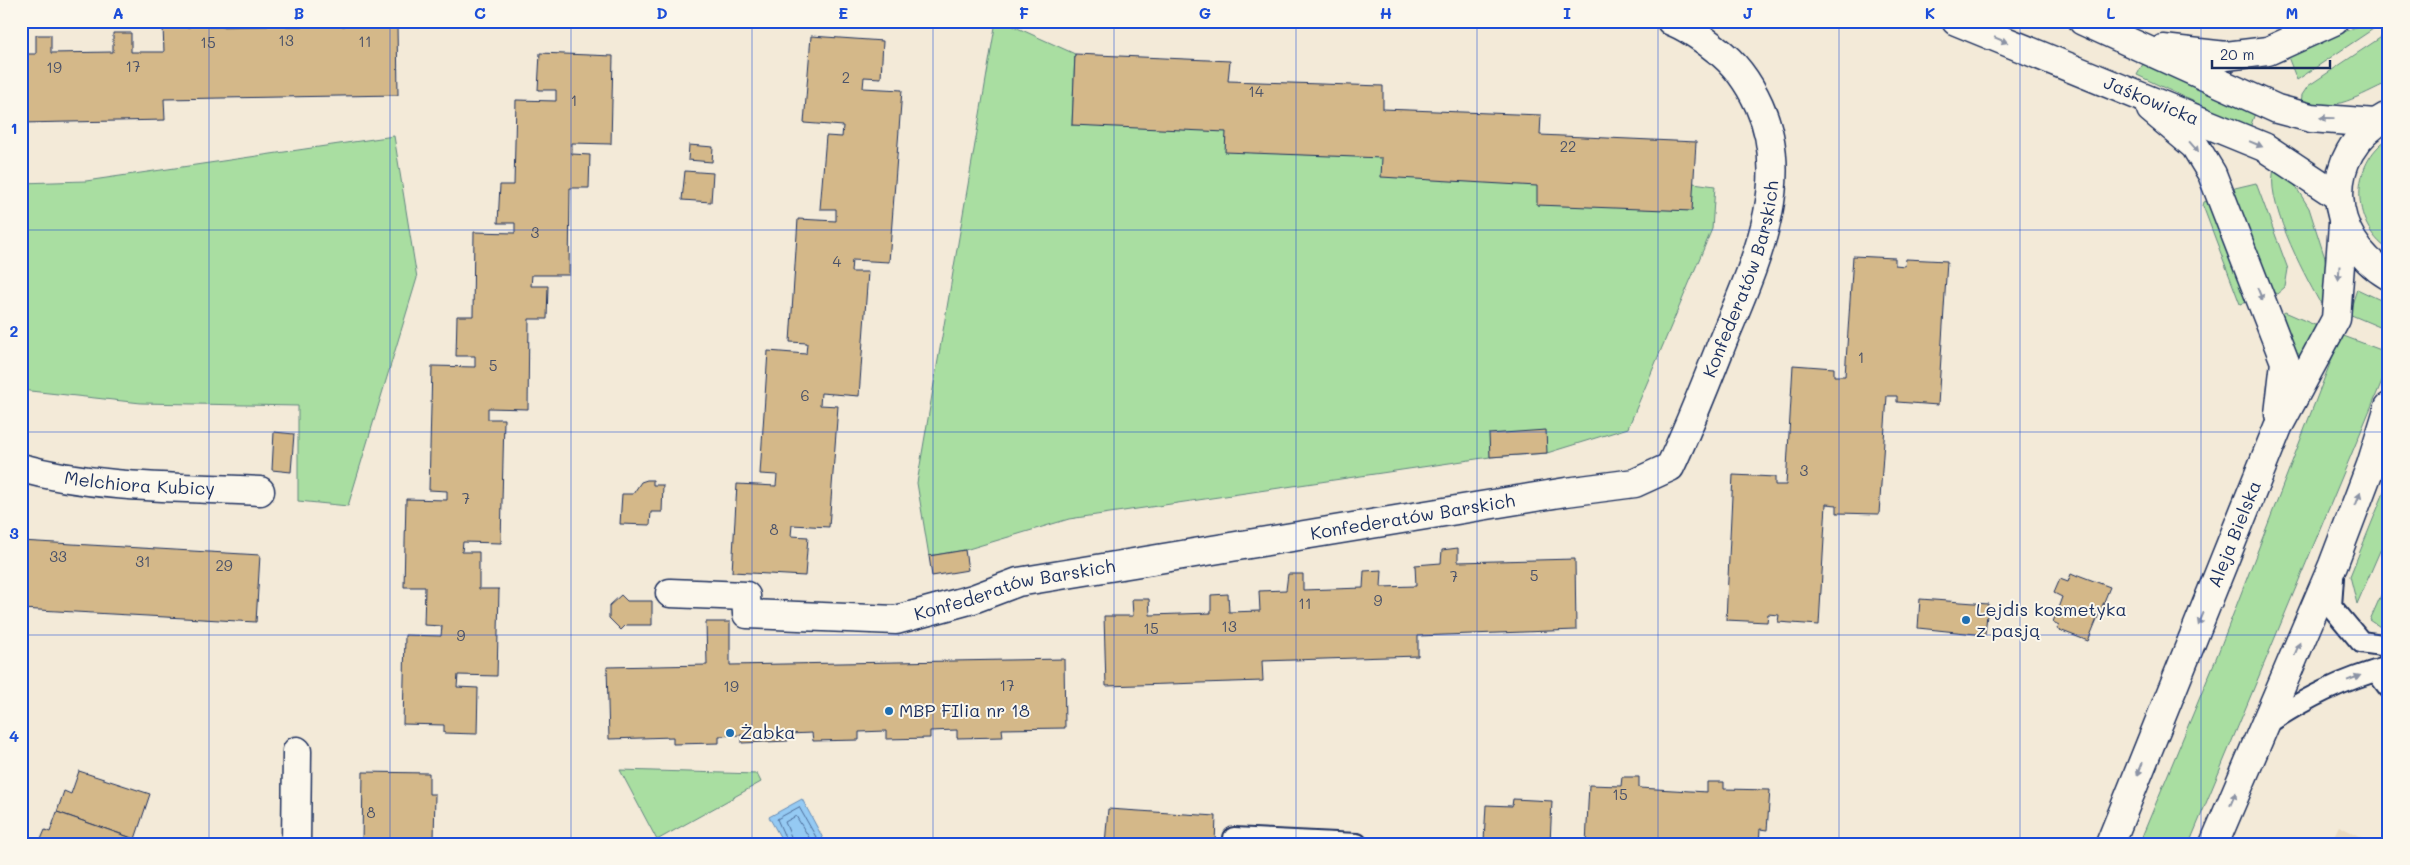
<svg xmlns="http://www.w3.org/2000/svg" width="2410" height="865" viewBox="0 0 2410 865" font-family="Mali,sans-serif">
  <style>
    .built { fill: #eadbc0 }
    .green { fill: #a9dea1; stroke: #628680 }
    .water { fill: #95caf3; stroke: #648cb7 }
    .lines { fill: none; stroke-linecap: round; stroke-linejoin: round }
    .shore { stroke: #4c6d9a; stroke-width: 1 }
    .building { fill: #d4b889; stroke: #1b2f5e }
    .lane-casing { stroke: #1b2f5e; stroke-width: 24 }
    .street-casing { stroke: #1b2f5e; stroke-width: 31 }
    .secondary-casing { stroke: #1b2f5e; stroke-width: 31 }
    .lane { stroke: #fbf7ec; stroke-width: 20 }
    .street { stroke: #fbf7ec; stroke-width: 28 }
    .secondary { stroke: #fbf7ec; stroke-width: 28 }
    .oneway { fill: #8b93a5 }
    .grid { fill: none; stroke: #1d4ed8; stroke-width: 1; stroke-opacity: 0.55 }
    .poi-dot { fill: #1f6fb2; stroke: #fbf7ec; stroke-width: 2 }
    .labels { text-anchor: middle; stroke-width: 4; stroke-linejoin: round; paint-order: stroke }
    .number-label { font-size: 15px; fill: #495169 }
    .street-label { font-size: 18px; fill: #1b2f5e; stroke: #fbf7ec }
    .poi-label { font-size: 18px; fill: #1b2f5e; stroke: #fbf7ec; text-anchor: start }
    .neatline { fill: none; stroke: #1d4ed8; stroke-width: 2 }
    .grid-label { font-size: 16px; text-anchor: middle; font-weight: bold; fill: #1d4ed8 }
  </style>
  <rect width="100%" height="100%" fill="#f3ead8"/>
  <filter id="ink" filterUnits="userSpaceOnUse"><feTurbulence type="fractalNoise" baseFrequency=".02" numOctaves="2"/><feDisplacementMap in="SourceGraphic" scale="10" xChannelSelector="R" yChannelSelector="G"/><feConvolveMatrix kernelMatrix="1 2 1 2 8 2 1 2 1" color-interpolation-filters="sRGB"/></filter>
  <g filter="url(#ink)">
    <path class="built" d="M 2339,826 L 2375,844 L 2330,844 Z"/>
    <g class="green">
      <path d="M 996,21 L 1002,21 L 1075,54 L 1072,125 L 1221,117 L 1715,186 L 1712,229 L 1628,428 L 1547,453 L 1490,457 L 1069,519 L 965,550 L 929,556 L 917,483 Z"/>
      <path d="M 2369,21 L 2385,21 L 2297,80 L 2288,57 Z"/>
      <path d="M 2389,32 L 2389,82 C 2360,95 2334,113 2301,103 L 2302,95 L 2308,86 Z"/>
      <path d="M 2143,64 L 2255,113 L 2250,128 L 2137,75 Z"/>
      <path d="M 394,136 L 417,278 L 348,506 L 298,501 L 298,406 L 141,403 L 21,390 L 21,183 L 86,181 Z"/>
      <path d="M 2389,138 L 2389,250 C 2350,224 2350,163 2389,138 Z"/>
      <path d="M 2275,167 L 2294,184 L 2309,208 L 2325,258 L 2327,271 L 2325,304 L 2319,301 C 2304,274 2262,196 2275,167 Z"/>
      <path d="M 2256,183 L 2288,269 L 2285,287 L 2277,294 L 2272,292 L 2232,190 L 2235,188 Z"/>
      <path d="M 2209,200 L 2248,302 L 2240,304 L 2203,206 L 2204,202 Z"/>
      <path d="M 2357,289 L 2389,304 L 2389,331 L 2349,314 Z"/>
      <path d="M 2285,312 L 2317,326 L 2298,362 L 2281,315 Z"/>
      <path d="M 2341,335 L 2389,353 L 2389,364 L 2189,844 L 2139,844 L 2215,661 Z"/>
      <path d="M 2389,480 L 2389,530 L 2357,604 L 2350,576 Z"/>
      <path d="M 2389,577 L 2389,633 L 2370,620 Z"/>
      <path d="M 620,770 L 757,774 L 761,782 L 657,840 Z"/>
    </g>
    <path class="water" d="M 802,799 L 826,844 L 784,844 L 769,817 Z"/>
    <g class="lines">
      <g class="shore">
        <path d="M 788,844 L 777,819 L 799,807 L 820,844"/>
        <path d="M 794,844 L 785,822 L 796,816 L 813,844"/>
      </g>
    </g>
    <g class="building">
      <path d="M 189,21 L 208,21 L 208,27 L 268,26 L 268,21 L 286,21 L 286,26 L 345,26 L 345,21 L 364,21 L 364,25 L 397,25 L 398,95 L 164,99 L 165,120 L 21,123 L 21,54 L 36,54 L 36,35 L 51,35 L 51,53 L 113,52 L 113,33 L 131,33 L 131,52 L 164,52 L 163,27 L 190,27 Z"/>
      <path d="M 811,36 L 883,41 L 881,78 L 864,77 L 863,88 L 902,90 L 889,262 L 852,260 L 851,272 L 868,272 L 859,396 L 821,393 L 820,405 L 838,406 L 829,527 L 792,525 L 791,536 L 808,537 L 805,576 L 732,572 L 737,484 L 776,486 L 777,475 L 760,474 L 768,351 L 806,354 L 807,343 L 790,342 L 798,219 L 836,221 L 836,209 L 820,209 L 826,136 L 842,137 L 843,126 L 804,123 Z"/>
      <path d="M 540,53 L 613,56 L 611,144 L 572,143 L 572,154 L 590,155 L 589,188 L 570,188 L 569,275 L 532,275 L 531,286 L 548,286 L 547,319 L 529,319 L 528,409 L 488,408 L 488,419 L 504,419 L 501,543 L 463,542 L 462,552 L 479,552 L 479,589 L 499,589 L 497,676 L 458,675 L 457,687 L 478,688 L 477,734 L 444,733 L 444,725 L 403,724 L 405,635 L 441,636 L 442,626 L 424,625 L 425,587 L 404,587 L 406,499 L 447,500 L 447,491 L 429,490 L 432,366 L 475,367 L 475,356 L 456,356 L 457,316 L 473,316 L 474,232 L 515,233 L 515,223 L 498,223 L 500,185 L 514,185 L 516,100 L 556,101 L 556,90 L 538,90 Z"/>
      <path d="M 1075,54 L 1230,61 L 1228,81 L 1383,86 L 1383,109 L 1541,115 L 1540,135 L 1696,142 L 1692,211 L 1537,205 L 1537,186 L 1381,177 L 1382,158 L 1225,152 L 1226,132 L 1072,125 Z"/>
      <path d="M 689,145 L 713,147 L 712,162 L 688,160 Z"/>
      <path d="M 685,171 L 713,173 L 711,202 L 682,200 Z"/>
      <path d="M 1853,256 L 1895,258 L 1895,265 L 1905,266 L 1906,259 L 1947,261 L 1938,405 L 1897,402 L 1897,396 L 1887,396 L 1879,514 L 1837,513 L 1837,505 L 1826,504 L 1819,625 L 1778,622 L 1779,615 L 1768,614 L 1767,622 L 1726,620 L 1733,475 L 1775,477 L 1775,485 L 1786,485 L 1793,365 L 1834,368 L 1834,376 L 1845,376 Z"/>
      <path d="M 1546,430 L 1547,453 L 1490,457 L 1489,434 Z"/>
      <path d="M 274,432 L 294,434 L 291,472 L 272,470 Z"/>
      <path d="M 647,480 L 653,480 L 653,485 L 663,485 L 662,512 L 651,512 L 650,525 L 620,524 L 622,494 L 633,494 L 641,482 Z"/>
      <path d="M 21,541 L 260,555 L 256,622 L 21,609 Z"/>
      <path d="M 1458,548 L 1458,562 L 1575,559 L 1576,630 L 1418,636 L 1418,656 L 1262,661 L 1263,681 L 1106,686 L 1104,616 L 1133,616 L 1132,599 L 1149,599 L 1150,615 L 1211,613 L 1211,595 L 1228,594 L 1229,612 L 1260,611 L 1259,591 L 1286,590 L 1288,574 L 1303,574 L 1303,590 L 1363,588 L 1364,571 L 1382,570 L 1381,587 L 1416,586 L 1415,565 L 1441,563 L 1442,550 Z"/>
      <path d="M 965,550 L 968,570 L 932,576 L 929,556 Z"/>
      <path d="M 2071,574 L 2078,577 L 2078,575 L 2110,587 L 2088,641 L 2057,629 L 2059,625 L 2053,622 L 2062,597 L 2054,593 L 2060,579 L 2068,582 Z"/>
      <path d="M 621,595 L 627,601 L 652,601 L 652,625 L 626,625 L 621,630 L 609,618 L 609,606 Z"/>
      <path d="M 1920,599 L 1988,604 L 1985,635 L 1918,628 Z"/>
      <path d="M 706,622 L 730,622 L 730,665 L 1064,659 L 1065,728 L 1002,729 L 1003,737 L 957,738 L 957,730 L 930,731 L 930,738 L 886,739 L 886,731 L 859,732 L 859,740 L 813,741 L 812,733 L 788,734 L 788,741 L 742,743 L 742,735 L 719,736 L 719,743 L 673,744 L 673,737 L 609,739 L 607,667 L 707,665 Z"/>
      <path d="M 79,771 L 150,794 L 135,839 L 57,812 L 64,791 L 71,794 Z"/>
      <path d="M 363,772 L 429,773 L 429,794 L 435,794 L 434,839 L 426,839 L 426,844 L 362,844 Z"/>
      <path d="M 1622,777 L 1639,777 L 1639,788 L 1707,792 L 1707,782 L 1724,782 L 1724,789 L 1770,790 L 1767,830 L 1760,829 L 1759,844 L 1586,844 L 1589,785 L 1621,786 Z"/>
      <path d="M 1513,799 L 1552,801 L 1550,843 L 1555,844 L 1494,844 L 1494,842 L 1484,841 L 1486,805 L 1512,806 Z"/>
      <path d="M 1108,809 L 1216,816 L 1215,844 L 1105,844 Z"/>
      <path d="M 57,812 L 129,837 L 127,844 L 39,844 L 45,830 L 50,832 Z"/>
    </g>
    <g class="lines">
      <defs>
        <g id="lane">
          <path d="M 2333,578 L 2331,606 L 2361,642 L 2389,646"/>
          <path d="M 2376,671 L 2389,688"/>
          <path d="M 2265,725 C 2306,698 2341,680 2389,667"/>
          <path d="M 1234,838 L 1357,844"/>
        </g>
        <g id="street">
          <path id="s1" d="M 21,468 C 98,489 181,487 260,491"/>
          <path id="s2" d="M 670,593 L 746,596 L 747,614 L 896,620 L 973,599 L 1018,582 L 1566,492 L 1635,483 L 1670,467 C 1690,425 1707,381 1724,338 C 1754,265 1794,182 1759,105 C 1749,83 1735,63 1716,49 C 1702,38 1687,27 1671,21"/>
          <path d="M 296,844 L 297,751"/>
        </g>
        <g id="secondary">
          <path id="s3" d="M 1956,21 L 2264,147 L 2338,196"/>
          <path d="M 2083,21 L 2277,109 L 2311,118 L 2375,123"/>
          <path d="M 2163,49 L 2226,56 L 2268,51 L 2334,21"/>
          <path d="M 2151,109 L 2195,146 L 2212,174 L 2285,362 L 2279,414"/>
          <path d="M 2386,117 C 2320,154 2326,239 2389,276"/>
          <path id="s4" d="M 2110,844 L 2278,427 L 2336,319 L 2343,224"/>
          <path d="M 2214,844 L 2333,565 L 2371,465 L 2389,407"/>
        </g>
      </defs>
      <use href="#lane" class="lane-casing"/>
      <use href="#street" class="street-casing"/>
      <use href="#secondary" class="secondary-casing"/>
      <use href="#lane" class="lane"/>
      <use href="#street" class="street"/>
      <use href="#secondary" class="secondary"/>
    </g>
    <defs><path id="oneway-solid" d="M-6-.8H1V-3.2L6.5 0L1 3.2V.8H-6Z" transform="scale(1.25)"/></defs>
    <g class="oneway">
      <use href="#oneway-solid" transform="translate(2001 40) rotate(22)"/>
      <use href="#oneway-solid" transform="translate(2327 118) rotate(-179)"/>
      <use href="#oneway-solid" transform="translate(2256 144) rotate(23)"/>
      <use href="#oneway-solid" transform="translate(2194 147) rotate(49)"/>
      <use href="#oneway-solid" transform="translate(2339 273) rotate(94)"/>
      <use href="#oneway-solid" transform="translate(2260 294) rotate(68)"/>
      <use href="#oneway-solid" transform="translate(2358 499) rotate(-69)"/>
      <use href="#oneway-solid" transform="translate(2201 619) rotate(112)"/>
      <use href="#oneway-solid" transform="translate(2297 649) rotate(-67)"/>
      <use href="#oneway-solid" transform="translate(2354 678) rotate(-21)"/>
      <use href="#oneway-solid" transform="translate(2140 769) rotate(112)"/>
      <use href="#oneway-solid" transform="translate(2233 799) rotate(-67)"/>
    </g>
  </g>
  <path class="grid" d="M 209,21 L 209,844M 390,21 L 390,844M 571,21 L 571,844M 752,21 L 752,844M 933,21 L 933,844M 1114,21 L 1114,844M 1296,21 L 1296,844M 1477,21 L 1477,844M 1658,21 L 1658,844M 1839,21 L 1839,844M 2020,21 L 2020,844M 2201,21 L 2201,844M 21,230 L 2389,230M 21,432 L 2389,432M 21,635 L 2389,635"/>
  <g class="poi-dot">
    <circle cx="1966" cy="620" r="5"/>
    <circle cx="889" cy="711" r="5"/>
    <circle cx="730" cy="733" r="5"/>
  </g>
  <g class="labels">
    <g class="number-label">
      <text x="286" y="46">13</text>
      <text x="365" y="47">11</text>
      <text x="208" y="48">15</text>
      <text x="133" y="72">17</text>
      <text x="54" y="73">19</text>
      <text x="846" y="83">2</text>
      <text x="1256" y="97">14</text>
      <text x="574" y="106">1</text>
      <text x="1568" y="152">22</text>
      <text x="535" y="238">3</text>
      <text x="837" y="267">4</text>
      <text x="1861" y="363">1</text>
      <text x="493" y="371">5</text>
      <text x="805" y="401">6</text>
      <text x="1804" y="476">3</text>
      <text x="466" y="504">7</text>
      <text x="774" y="535">8</text>
      <text x="58" y="562">33</text>
      <text x="143" y="567">31</text>
      <text x="224" y="571">29</text>
      <text x="1534" y="581">5</text>
      <text x="1454" y="582">7</text>
      <text x="1378" y="606">9</text>
      <text x="1305" y="609">11</text>
      <text x="1229" y="632">13</text>
      <text x="1151" y="634">15</text>
      <text x="461" y="641">9</text>
      <text x="1007" y="691">17</text>
      <text x="731" y="692">19</text>
      <text x="1620" y="800">15</text>
      <text x="371" y="818">8</text>
    </g>
    <g class="street-label">
      <text dy="6" stroke="none"><textPath href="#s3" startOffset="211">Jaśkowicka</textPath></text>
      <text dy="6" stroke="none"><textPath href="#s2" startOffset="1236">Konfederatów Barskich</textPath></text>
      <text dy="6" stroke="none"><textPath href="#s1" startOffset="120">Melchiora Kubicy</textPath></text>
      <text dy="6" stroke="none"><textPath href="#s2" startOffset="771">Konfederatów Barskich</textPath></text>
      <text dy="6" stroke="none"><textPath href="#s4" startOffset="334">Aleja Bielska</textPath></text>
      <text dy="6" stroke="none"><textPath href="#s2" startOffset="366">Konfederatów Barskich</textPath></text>
    </g>
    <g class="poi-label">
      <text x="1976" y="616">Lejdis kosmetyka<tspan x="1976" dy="21">z pasją</tspan></text>
      <text x="899" y="717">MBP FIlia nr 18</text>
      <text x="740" y="739">Żabka</text>
    </g>
  </g>
  <rect width="2410" height="865" fill="none" stroke="#fbf7ec" stroke-width="55"/>
  <path d="M2212 60v8h118v-8" fill="none" stroke="#1b2f5e" stroke-width="2.5"/>
  <text x="2220" y="60" font-size="15" fill="#1b2f5e" stroke="#fbf7ec" stroke-width="4" paint-order="stroke">20 m</text>
  <rect x="28" y="28" width="2354" height="810" class="neatline"/>
  <g class="grid-label">
    <text x="118" y="19">A</text>
    <text x="299" y="19">B</text>
    <text x="480" y="19">C</text>
    <text x="662" y="19">D</text>
    <text x="843" y="19">E</text>
    <text x="1024" y="19">F</text>
    <text x="1205" y="19">G</text>
    <text x="1386" y="19">H</text>
    <text x="1567" y="19">I</text>
    <text x="1748" y="19">J</text>
    <text x="1930" y="19">K</text>
    <text x="2111" y="19">L</text>
    <text x="2292" y="19">M</text>
    <text x="14" y="134">1</text>
    <text x="14" y="337">2</text>
    <text x="14" y="539">3</text>
    <text x="14" y="742">4</text>
  </g>
</svg>
